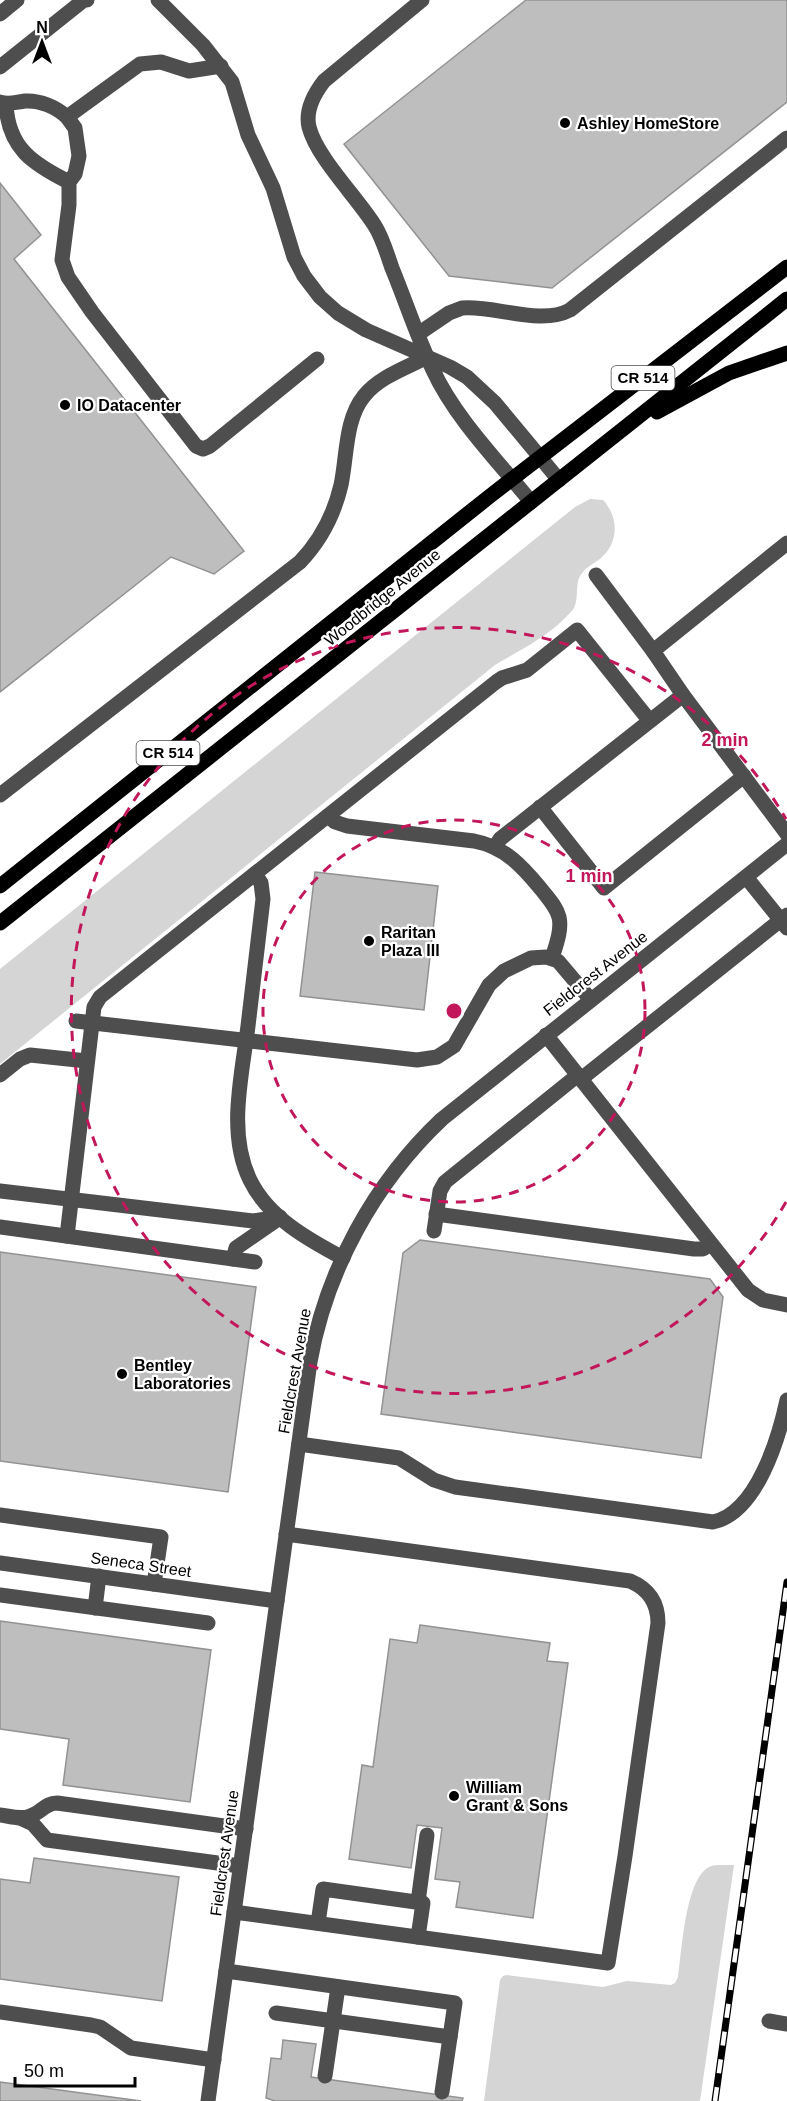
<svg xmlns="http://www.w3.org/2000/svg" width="787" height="2101" viewBox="0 0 787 2101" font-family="Helvetica,sans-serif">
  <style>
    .green { fill: #d5d5d5 }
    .building { fill: #bebebe; stroke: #929292; stroke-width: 1.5 }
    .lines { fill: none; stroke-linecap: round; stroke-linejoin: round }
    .minor { stroke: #4e4e4e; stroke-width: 15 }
    .major { stroke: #000; stroke-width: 15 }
    .rail-casing { stroke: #000; stroke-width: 7 }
    .rail { stroke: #fff; stroke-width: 4.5; stroke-dasharray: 14; stroke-linecap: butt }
    .ring { fill: none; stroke: #c2185b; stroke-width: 3; stroke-dasharray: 10 8 }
    .poi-dot { fill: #000; stroke: #fff; stroke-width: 2 }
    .labels { text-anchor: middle; stroke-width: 4.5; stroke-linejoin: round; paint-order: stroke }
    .shield { fill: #fff; stroke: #4c4c4c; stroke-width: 1.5 }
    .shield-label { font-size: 15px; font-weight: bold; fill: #000 }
    .poi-label { font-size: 16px; font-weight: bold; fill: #000; stroke: #fff; text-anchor: start }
    .street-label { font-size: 16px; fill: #000; stroke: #fff }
    .centre { fill: #c2185b; stroke: #fff; stroke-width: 3 }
    .ring-label { font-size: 18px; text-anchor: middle; font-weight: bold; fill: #c2185b; stroke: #fff; stroke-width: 4.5; stroke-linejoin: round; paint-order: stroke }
  </style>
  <rect width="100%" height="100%" fill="#fff"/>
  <g class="green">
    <path d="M 590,499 L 603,500 C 619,517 619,542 601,558 C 594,564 585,567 580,576 C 575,585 579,598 574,608 C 572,611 568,615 565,618 C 544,639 520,650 495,665 L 0,1064 L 0,969 L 575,507 Z"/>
    <path d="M 720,1865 L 734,1865 L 700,2101 L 484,2101 L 500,1980 L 503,1976 L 507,1975 L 603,1987 L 627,1981 L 671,1985 L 675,1983 L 678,1977 C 682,1952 685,1876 711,1866 C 714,1865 717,1865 720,1865 Z"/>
  </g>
  <g class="building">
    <path d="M 526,0 L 787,0 L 787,102 L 552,288 L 449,276 L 344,144 Z"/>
    <path d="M 0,183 L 41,235 L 14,259 L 244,551 L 214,574 L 171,557 L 0,692 Z"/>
    <path d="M 315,872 L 438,886 L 424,1010 L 300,996 Z"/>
    <path d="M 420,1240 L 710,1279 L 723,1297 L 701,1458 L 381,1414 L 403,1253 Z"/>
    <path d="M 0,1252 L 256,1287 L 228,1492 L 0,1461 Z"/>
    <path d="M 0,1621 L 211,1650 L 190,1802 L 63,1785 L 69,1739 L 0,1729 Z"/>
    <path d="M 420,1625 L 550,1643 L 547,1661 L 568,1663 L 533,1918 L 456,1907 L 460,1882 L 435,1879 L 442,1828 L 417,1825 L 411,1868 L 349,1859 L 362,1765 L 373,1767 L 390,1639 L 417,1643 Z"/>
    <path d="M 34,1858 L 179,1877 L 162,2001 L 0,1979 L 0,1879 L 30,1883 Z"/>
    <path d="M 283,2040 L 316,2044 L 311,2077 L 463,2098 L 462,2101 L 275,2101 L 266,2098 L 271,2058 L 281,2059 Z"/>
    <path d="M 0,2082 L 141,2101 L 0,2101 Z"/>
  </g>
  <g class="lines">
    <g class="minor">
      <path d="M 158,0 L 203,45 L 232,82 L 248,135 L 273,188 L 294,257 L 304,276 L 320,297 L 338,313 L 366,330 L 450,367 L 467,377 L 495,403 L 559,480"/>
      <path d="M 422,0 L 324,81 C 314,94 305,110 309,127 C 317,158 357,197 375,226 C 383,239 387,254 392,268 C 406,302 417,337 433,370 C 455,418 498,461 531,502"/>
      <path d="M 0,14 L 17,0"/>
      <path d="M 0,67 L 84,0 L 87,0"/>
      <path d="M 0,102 C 9,105 16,102 25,101 C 40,100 56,107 67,117 L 140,64 L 161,62 L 189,71 L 221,66"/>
      <path d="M 6,104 C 8,148 33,164 69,182"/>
      <path d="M 67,117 L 75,128 L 79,156 L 75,174 L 69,182 L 69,205 L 62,260 L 68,277 L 92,312 L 196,446 L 203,449 L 210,446 L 317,359"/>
      <path d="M 418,334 L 449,313 L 462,308 C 495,305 540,326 570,310 L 787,138"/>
      <path d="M 596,575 L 653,651 L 683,695 L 787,834"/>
      <path d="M 653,651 L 787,543"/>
      <path d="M 0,795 L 300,562 C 321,540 334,515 341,485 C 347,457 345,419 364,396 C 379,377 406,368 427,357"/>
      <path d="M 540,807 L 604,888 L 744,776"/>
      <path d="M 328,816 L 335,822 L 347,826 L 474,841 C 505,847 522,866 541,889 C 548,898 556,906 559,917 C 562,930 556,945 552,958"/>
      <path d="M 495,847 L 500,839 L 683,695"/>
      <path d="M 255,874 L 261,883 L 263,899 C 258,941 253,984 248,1026 C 242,1075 227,1133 250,1180 C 268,1217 307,1239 343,1258"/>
      <path d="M 746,877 L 787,928"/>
      <path d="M 76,1021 L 417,1060 L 437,1057 L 454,1046 L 489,985 L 504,971 L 531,958 L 546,957 L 558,961 L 591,1000"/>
      <path d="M 546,1035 L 748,1290 L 763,1300 L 787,1305"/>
      <path d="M 0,1075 L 20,1059 L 30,1055 L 87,1061"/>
      <path d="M 581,1079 L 787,915"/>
      <path d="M 0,1191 L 253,1221 L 280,1217"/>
      <path d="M 436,1214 L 694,1249 L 703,1249 L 711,1244"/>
      <path d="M 0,1227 L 255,1262"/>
      <path d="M 434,1231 L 440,1191 L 445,1182 L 578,1075"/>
      <path d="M 67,1236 L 94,1007 L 100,997 L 496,682 L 502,678 L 527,670 L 577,630 L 649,720"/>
      <path d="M 233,1259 L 236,1248 L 275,1221"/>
      <path d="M 299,1444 L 399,1458 L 434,1480 L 455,1487 L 713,1522 C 757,1513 779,1437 787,1400"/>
      <path d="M 0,1515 L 161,1537 L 154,1584"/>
      <path d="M 0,1563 L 277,1601"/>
      <path d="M 0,1595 L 208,1623"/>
      <path d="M 95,1608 L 99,1576"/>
      <path d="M 0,1815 C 10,1816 21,1820 30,1816 C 41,1813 45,1803 57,1803 L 246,1829"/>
      <path d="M 20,1818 L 33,1824 L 47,1840 L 240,1866"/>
      <path d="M 418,1902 L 427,1835"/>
      <path d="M 234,1912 L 608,1963 L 625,1856 L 658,1623 C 658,1603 649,1589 630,1581 L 286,1534"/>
      <path d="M 318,1923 L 323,1889 L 423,1903 L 418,1937"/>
      <path d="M 226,1971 L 455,2003 L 442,2092"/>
      <path d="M 0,2012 L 91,2025 L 100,2027 L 131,2048 L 214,2060"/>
      <path d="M 276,2013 L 450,2037"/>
      <path d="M 769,2021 L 787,2024"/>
      <path d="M 325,2076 L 338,1987"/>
      <path d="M 208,2101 L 310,1362 C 326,1271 374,1183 442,1119 L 787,844"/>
    </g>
    <g class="major">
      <path d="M 657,412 L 729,373 L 787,353"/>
      <path d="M 0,886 L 490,496 L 787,267"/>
      <path d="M 0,923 L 787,299"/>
    </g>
    <defs>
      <path id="rail" d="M 715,2101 L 787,1582"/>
    </defs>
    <use href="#rail" class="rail-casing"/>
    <use href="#rail" class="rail"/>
  </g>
  <g class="ring">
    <circle cx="454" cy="1011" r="191"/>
    <path d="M786 1202A383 383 0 1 1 786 819"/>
  </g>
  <g class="poi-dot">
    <circle cx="565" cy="123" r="6"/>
    <circle cx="65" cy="405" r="6"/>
    <circle cx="369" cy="941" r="6"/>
    <circle cx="122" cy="1374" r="6"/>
    <circle cx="454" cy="1796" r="6"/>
  </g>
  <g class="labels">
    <g class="shield">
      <rect x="611.5" y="366" width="63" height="24" rx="4.5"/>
      <rect x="136.5" y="741" width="63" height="24" rx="4.5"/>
    </g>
    <g class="shield-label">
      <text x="643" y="383">CR 514</text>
      <text x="168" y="758">CR 514</text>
    </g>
    <g class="poi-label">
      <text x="577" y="129">Ashley HomeStore</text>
      <text x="77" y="411">IO Datacenter</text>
      <text x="381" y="938">Raritan<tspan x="381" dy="18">Plaza III</tspan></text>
      <text x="134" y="1371">Bentley<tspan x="134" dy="18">Laboratories</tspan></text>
      <text x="466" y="1793">William<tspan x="466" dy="18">Grant &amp; Sons</tspan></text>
    </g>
    <g class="street-label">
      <text transform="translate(382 597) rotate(-39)" y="6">Woodbridge Avenue</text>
      <text transform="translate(595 973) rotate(-38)" y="6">Fieldcrest Avenue</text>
      <text transform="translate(294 1371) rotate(-80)" y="6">Fieldcrest Avenue</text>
      <text transform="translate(141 1564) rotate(8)" y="6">Seneca Street</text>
      <text transform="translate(224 1853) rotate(-82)" y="6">Fieldcrest Avenue</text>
    </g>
  </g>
  <circle cx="454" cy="1011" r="9" class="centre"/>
  <g class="ring-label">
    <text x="725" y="746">2 min</text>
    <text x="589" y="882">1 min</text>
  </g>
  <g transform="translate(42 42)" stroke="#ffffff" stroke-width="4.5" paint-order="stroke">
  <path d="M0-4.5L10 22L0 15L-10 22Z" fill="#000000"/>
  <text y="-9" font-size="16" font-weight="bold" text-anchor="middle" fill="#000000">N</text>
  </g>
  <path d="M15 2077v9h120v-9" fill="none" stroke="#000000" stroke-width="3"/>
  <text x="24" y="2077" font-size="18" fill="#000000" stroke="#ffffff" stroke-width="4.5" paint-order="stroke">50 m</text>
</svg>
